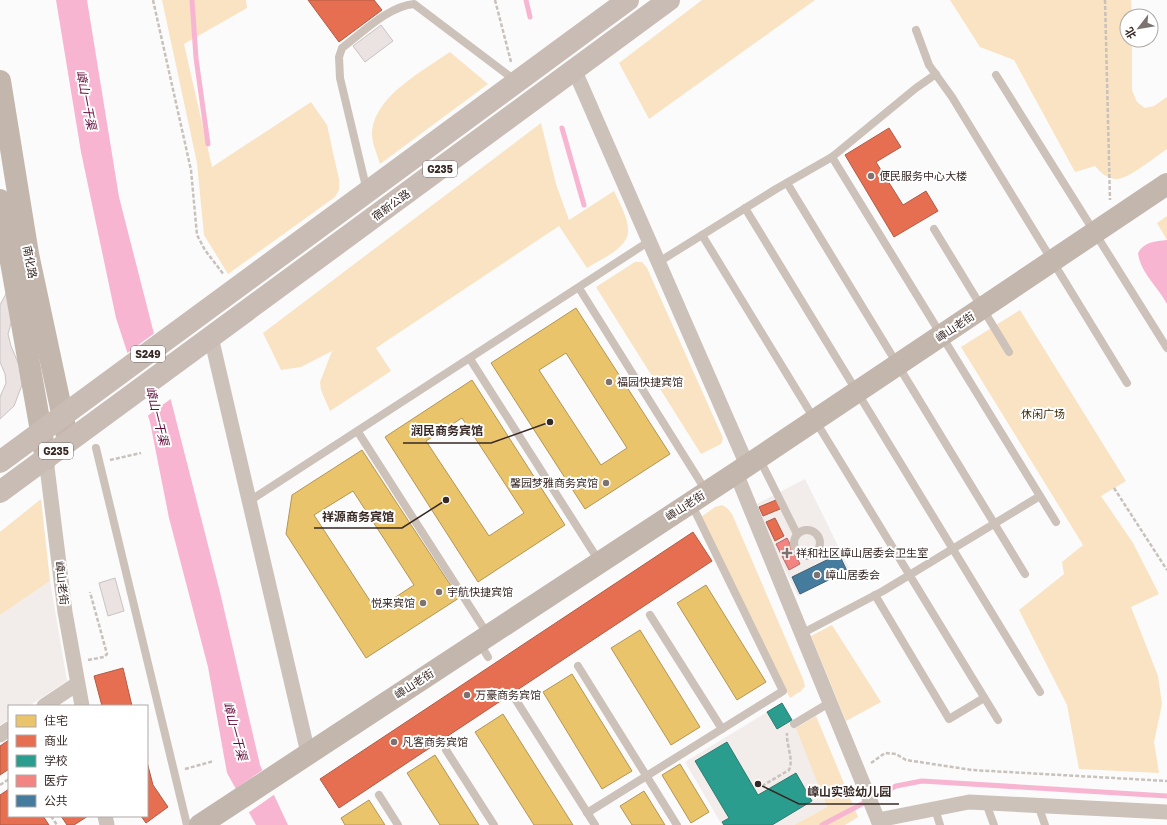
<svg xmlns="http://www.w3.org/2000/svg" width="1167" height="825" viewBox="0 0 1167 825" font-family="'Golos Text','Noto Sans SC',sans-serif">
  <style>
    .built { fill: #f2eceb }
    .green { fill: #f9e3c3 }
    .water { fill: #f8b5d2 }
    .pier { fill: #fbfbfb }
    .homes { fill: #e9c46a; stroke: #b49555; fill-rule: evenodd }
    .shops { fill: #e76f51; stroke: #b25a44 }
    .schools { fill: #2a9d8f; stroke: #2e7a6f }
    .health { fill: #f28482; stroke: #ba6866 }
    .public { fill: #457b9d; stroke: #416279 }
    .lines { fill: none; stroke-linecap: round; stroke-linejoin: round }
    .stream { stroke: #f8b5d2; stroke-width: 5 }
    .building { fill: #ebe2e2; stroke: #cac3c3 }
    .path { stroke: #c9c1bc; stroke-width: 2.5; stroke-dasharray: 4 2; stroke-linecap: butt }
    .lane { stroke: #cdc2ba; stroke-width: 8 }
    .street { stroke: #cdc2ba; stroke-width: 15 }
    .secondary { stroke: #c3b6ad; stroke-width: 22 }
    .highway { stroke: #c8bcb4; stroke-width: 22 }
    .poi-dot { fill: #7c726f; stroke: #fff; stroke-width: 1.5 }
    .labels { text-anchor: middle; stroke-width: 4; stroke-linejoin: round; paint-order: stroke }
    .shield { fill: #fff; stroke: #736866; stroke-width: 1 }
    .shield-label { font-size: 10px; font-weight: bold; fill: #372824 }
    .poi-label { font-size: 11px; fill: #372824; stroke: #fff; text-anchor: start }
    .street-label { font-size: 11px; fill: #372824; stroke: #fff }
    .park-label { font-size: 11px; fill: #3c2700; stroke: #fff }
    .water-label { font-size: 12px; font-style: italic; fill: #620e3d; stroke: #fff }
    .leader { fill: none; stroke: #372824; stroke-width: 1.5 }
    .callout-dot { fill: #372824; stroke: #fff; stroke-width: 1.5 }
    .callout-label { font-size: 12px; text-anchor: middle; font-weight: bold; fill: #372824; stroke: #fff; stroke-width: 4; stroke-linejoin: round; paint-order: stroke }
  </style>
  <rect width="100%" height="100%" fill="#fbfbfb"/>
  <g class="built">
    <path d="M 805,479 L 850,570 L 798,596 L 753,506 Z"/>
    <path d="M 50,581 L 67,681 L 29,706 L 9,706 L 9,719 L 0,725 L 0,615 Z"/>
    <path d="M 782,703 L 801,736 L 827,807 L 794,825 L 722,825 L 685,762 Z"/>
  </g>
  <g class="green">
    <path d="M 162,0 L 246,0 L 247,8 L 184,44 L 212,167 L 311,102 L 327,125 L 332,148 L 339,179 L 339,190 L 335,197 L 228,274 L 204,235 L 197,163 Z"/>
    <path d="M 702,0 L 815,0 L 649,119 L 619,63 Z"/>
    <path d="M 950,0 L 1131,0 L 1132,16 L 1127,16 L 1127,40 L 1132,40 L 1132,90 L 1137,102 L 1145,108 L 1154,106 L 1167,97 L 1167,149 C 1156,156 1128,180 1116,179 C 1106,178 1101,173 1095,166 L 1075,172 L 1014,60 L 980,47 Z"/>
    <path d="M 450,52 L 488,84 L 380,164 C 377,154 371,140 372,131 C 376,95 423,71 450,52 Z"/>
    <path d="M 541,123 L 556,184 L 569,220 L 614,191 C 619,202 629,219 628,232 C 627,249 599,260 587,268 L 559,226 L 376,348 L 391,371 L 330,411 L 321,390 L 320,382 L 332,351 L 301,367 L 281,370 L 263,333 Z"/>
    <path d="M 1167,216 L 1167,240 L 1157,223 Z"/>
    <path d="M 635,262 L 642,262 L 647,268 L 723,438 L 721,444 L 701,454 L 596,287 Z"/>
    <path d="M 1020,310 L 1126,481 L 1101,496 L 1133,543 L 1159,594 L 1131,607 L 1158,676 L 1162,704 L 1154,742 L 1159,773 L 1079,769 L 1067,705 L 1019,610 L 1064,574 L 1062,562 L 1083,545 L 961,347 Z"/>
    <path d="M 41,499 L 50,581 L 0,615 L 0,532 Z"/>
    <path d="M 722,505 L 727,508 L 732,514 L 803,679 L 805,686 L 801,691 L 790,698 L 701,517 L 715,507 Z"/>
    <path d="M 832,625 L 881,702 L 846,721 L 811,636 Z"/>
    <path d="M 816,716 L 858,817 L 845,825 L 794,825 L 827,807 L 796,728 Z"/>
  </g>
  <g class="water">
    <path d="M 56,0 L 87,0 L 119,197 L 220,592 L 260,765 L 288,825 L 256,825 L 227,773 L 208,667 L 169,518 L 150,422 L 116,318 L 81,152 Z"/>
    <path d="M 1167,240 L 1167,304 C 1158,287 1140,272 1138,253 C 1144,242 1155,241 1167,240 Z"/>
  </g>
  <g class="pier">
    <path d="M 156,332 L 172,398 L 146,417 L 126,354 Z"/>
    <path d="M 264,769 L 275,794 L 248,813 L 234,790 Z"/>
  </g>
  <g class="homes">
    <path d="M 576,308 L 670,454 L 585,509 L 491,363 ZM 566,353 L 627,448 L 601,465 L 539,370 Z"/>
    <path d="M 472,380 L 565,525 L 478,582 L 385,437 ZM 462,418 L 524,513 L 489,536 L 426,441 Z"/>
    <path d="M 362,450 L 459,598 L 366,658 L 286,534 L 292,495 ZM 353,491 L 414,585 L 376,610 L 314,515 Z"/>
    <path d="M 706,585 L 766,682 L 737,700 L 677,603 Z"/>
    <path d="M 640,630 L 700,727 L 671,745 L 611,648 Z"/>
    <path d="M 572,674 L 632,771 L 602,789 L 543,692 Z"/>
    <path d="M 503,714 L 573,825 L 534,825 L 475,732 Z"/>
    <path d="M 435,755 L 479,825 L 440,825 L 407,773 Z"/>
    <path d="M 680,764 L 709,812 L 691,823 L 662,775 Z"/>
    <path d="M 644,791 L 665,825 L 632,825 L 620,806 Z"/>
    <path d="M 369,800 L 385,825 L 345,825 L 341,818 Z"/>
  </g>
  <g class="shops">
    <path d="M 308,0 L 374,0 L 382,10 L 339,42 Z"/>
    <path d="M 889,128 L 901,147 L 876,162 L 903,205 L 926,191 L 938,211 L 894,237 L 845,155 Z"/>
    <path d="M 776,500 L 780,509 L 763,516 L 759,507 Z"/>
    <path d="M 775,518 L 784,536 L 775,541 L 766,522 Z"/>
    <path d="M 693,532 L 712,561 L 339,808 L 320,779 Z"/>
    <path d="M 123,668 L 132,706 L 102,706 L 94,676 Z"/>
    <path d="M 9,740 L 9,769 L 0,775 L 0,746 Z"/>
    <path d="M 147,762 L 153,785 L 168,807 L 146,823 L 141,816 L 147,816 Z"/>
    <path d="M 9,789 L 9,816 L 43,816 L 49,825 L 0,825 L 0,795 Z"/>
    <path d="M 61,816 L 88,816 L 74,825 L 67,825 Z"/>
  </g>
  <g class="schools">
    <path d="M 782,703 L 792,720 L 777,729 L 767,712 Z"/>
    <path d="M 727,742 L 758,795 L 796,773 L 812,801 L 772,825 L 724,825 L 722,822 L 729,818 L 695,761 Z"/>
  </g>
  <path class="health" d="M 787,538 L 800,564 L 789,570 L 776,544 Z"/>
  <path class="public" d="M 839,554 L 847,571 L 800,594 L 792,577 Z"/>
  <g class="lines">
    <g class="stream">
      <path d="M 192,0 L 196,58 L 208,144"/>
      <path d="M 526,0 L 530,17"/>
      <path d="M 562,128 L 584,205"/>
      <path d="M 822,825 L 896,786 L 922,781 L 1167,796"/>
    </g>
  </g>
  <g class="building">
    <path d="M 381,25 L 393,41 L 365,62 L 353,46 Z"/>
    <path d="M 9,288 L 15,309 L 8,334 L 11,346 L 19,365 L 22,385 L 14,406 L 0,419 L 0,397 L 6,383 L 5,374 L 0,362 L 0,305 Z"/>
    <path d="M 115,578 L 124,611 L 108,616 L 99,583 Z"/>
  </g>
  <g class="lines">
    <g class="path">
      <path d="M 153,0 L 191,170 L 197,235 L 205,250 L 224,275"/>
      <path d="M 495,0 L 511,62"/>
      <path d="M 1105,0 L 1110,200"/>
      <path d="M 110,460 L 141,453"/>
      <path d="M 1114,488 L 1167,570"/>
      <path d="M 88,660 L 104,657 L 107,654 L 90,592"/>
      <path d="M 871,763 L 885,753 L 896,754 L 906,760 L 972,770 L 1167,781"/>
      <path d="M 185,769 L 214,761"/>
      <path d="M 0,785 L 9,779"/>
      <path d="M 762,786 L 789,770 C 794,759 786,745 787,733"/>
      <path d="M 51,816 L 57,825"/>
    </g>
    <g class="lane">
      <path d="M 916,30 L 929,65 L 952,97 L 1127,383"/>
      <path d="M 996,75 L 1167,348"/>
      <path d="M 832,157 L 1056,522"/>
      <path d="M 787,183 L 1025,574"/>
      <path d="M 367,191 L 340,78 L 339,57 L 342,48 C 362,33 389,6 414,4 L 516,81"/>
      <path d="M 745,208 L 1040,692"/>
      <path d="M 934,229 L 1009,352"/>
      <path d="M 702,235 L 998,720"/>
      <path d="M 657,263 L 776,189 L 832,157 L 916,88 L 936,74"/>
      <path d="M 579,288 L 706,491"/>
      <path d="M 470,359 L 599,561"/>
      <path d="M 358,432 L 488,635"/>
      <path d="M 96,448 L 187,825"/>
      <path d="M 759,458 L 797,534"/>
      <path d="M 248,502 L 648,242"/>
      <circle cx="807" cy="543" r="13"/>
      <path d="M 875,595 L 949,719 L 984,698"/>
      <path d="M 650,615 L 722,729"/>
      <path d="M 801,634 L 883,591 L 1040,496"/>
      <path d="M 479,642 L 488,657"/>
      <path d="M 578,666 L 677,825"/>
      <path d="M 514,697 L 595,825"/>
      <path d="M 794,724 L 829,703"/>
      <path d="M 446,750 L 494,825"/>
      <path d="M 379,795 L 398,825"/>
      <path d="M 986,803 L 994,825"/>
      <path d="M 1038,805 L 1045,825"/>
      <path d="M 935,809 L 940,825"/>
      <path d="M 587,813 L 783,691 L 691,503"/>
    </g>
    <g class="street">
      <path d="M 574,69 L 747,465"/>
      <path d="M 211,337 L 308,753"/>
      <path d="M 46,459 L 65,612 L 82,706"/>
      <path d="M 736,473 L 880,825"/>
      <path d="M 44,706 L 77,684"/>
      <path d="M 0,735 L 9,729"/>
      <path d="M 105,816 L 107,825"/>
      <path d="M 878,820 L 969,802 L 1167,812"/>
    </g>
    <g class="secondary">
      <path d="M 0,81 L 28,254 L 68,441"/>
      <path d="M 0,200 L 46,459"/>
      <path d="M 200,825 L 736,473 L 1167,184"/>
    </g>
    <g class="highway">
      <path d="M 0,462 L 628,0"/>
      <path d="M 0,492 L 669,0"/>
    </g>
  </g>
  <g class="poi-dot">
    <circle cx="871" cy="176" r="4"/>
    <circle cx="609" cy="382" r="4"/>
    <circle cx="606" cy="483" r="4"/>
    <path d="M785 547h4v4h4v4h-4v4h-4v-4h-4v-4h4z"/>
    <circle cx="817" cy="575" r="4"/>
    <circle cx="439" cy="592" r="4"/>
    <circle cx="423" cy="603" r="4"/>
    <circle cx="467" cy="695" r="4"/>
    <circle cx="394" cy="742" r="4"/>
  </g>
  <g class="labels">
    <g class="shield">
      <rect x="423" y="161" width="34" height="16" rx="3"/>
      <rect x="131" y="346" width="34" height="16" rx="3"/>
      <rect x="39" y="443" width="34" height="16" rx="3"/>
    </g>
    <g class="shield-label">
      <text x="440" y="173">G235</text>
      <text x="148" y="358">S249</text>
      <text x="56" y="455">G235</text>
    </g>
    <g class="poi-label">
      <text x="879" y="180">便民服务中心大楼</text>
      <text x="617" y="386">福园快捷宾馆</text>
      <text x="598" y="487" text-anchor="end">馨园梦雅商务宾馆</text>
      <text x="796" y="557">祥和社区嶂山居委会卫生室</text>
      <text x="825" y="579">嶂山居委会</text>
      <text x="447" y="596">宇航快捷宾馆</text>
      <text x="415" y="607" text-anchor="end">悦来宾馆</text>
      <text x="475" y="699">万豪商务宾馆</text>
      <text x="402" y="746">凡客商务宾馆</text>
    </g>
    <g class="street-label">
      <text transform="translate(391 205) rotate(-36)" y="4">宿新公路</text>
      <text transform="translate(30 262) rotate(79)" y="4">南化路</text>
      <text transform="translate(955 327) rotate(-34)" y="4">嶂山老街</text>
      <text transform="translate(685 506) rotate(-33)" y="4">嶂山老街</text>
      <text transform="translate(62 583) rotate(83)" y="4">嶂山老街</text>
      <text transform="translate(414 684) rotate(-33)" y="4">嶂山老街</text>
    </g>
    <g class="park-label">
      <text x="1043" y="418">休闲广场</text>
    </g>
    <g class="water-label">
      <text transform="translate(86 100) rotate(79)" y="4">嶂山一干渠</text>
      <text transform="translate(157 416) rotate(76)" y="4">嶂山一干渠</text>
      <text transform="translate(235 731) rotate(75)" y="4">嶂山一干渠</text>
    </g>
  </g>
  <path class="leader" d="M550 422L491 443H403M446 500L402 528H314M758 784L799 804H899"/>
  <g class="callout-dot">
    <circle cx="550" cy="422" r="4"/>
    <circle cx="446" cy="500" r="4"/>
    <circle cx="758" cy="784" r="4"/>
  </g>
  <g class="callout-label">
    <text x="447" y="435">润民商务宾馆</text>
    <text x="358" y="521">祥源商务宾馆</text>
    <text x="849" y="796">嶂山实验幼儿园</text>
  </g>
  <rect x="8" y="705" width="140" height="112" fill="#ffffff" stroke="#afa9a7"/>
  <rect x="16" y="715" width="20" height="12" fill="#e9c46a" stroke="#afa9a7"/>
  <text x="44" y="725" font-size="12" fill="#372824">住宅</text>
  <rect x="16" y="735" width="20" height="12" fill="#e76f51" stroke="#afa9a7"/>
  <text x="44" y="745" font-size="12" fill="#372824">商业</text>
  <rect x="16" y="755" width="20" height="12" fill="#2a9d8f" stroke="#afa9a7"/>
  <text x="44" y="765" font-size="12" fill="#372824">学校</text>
  <rect x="16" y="775" width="20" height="12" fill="#f28482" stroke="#afa9a7"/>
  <text x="44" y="785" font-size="12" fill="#372824">医疗</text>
  <rect x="16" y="795" width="20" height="12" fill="#457b9d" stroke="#afa9a7"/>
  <text x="44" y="805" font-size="12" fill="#372824">公共</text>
  <g transform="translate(1139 28) rotate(239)"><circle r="19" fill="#ffffff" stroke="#afa9a7"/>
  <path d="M0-3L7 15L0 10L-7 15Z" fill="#7c726f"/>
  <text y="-6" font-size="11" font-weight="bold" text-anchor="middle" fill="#372824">北</text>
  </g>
</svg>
